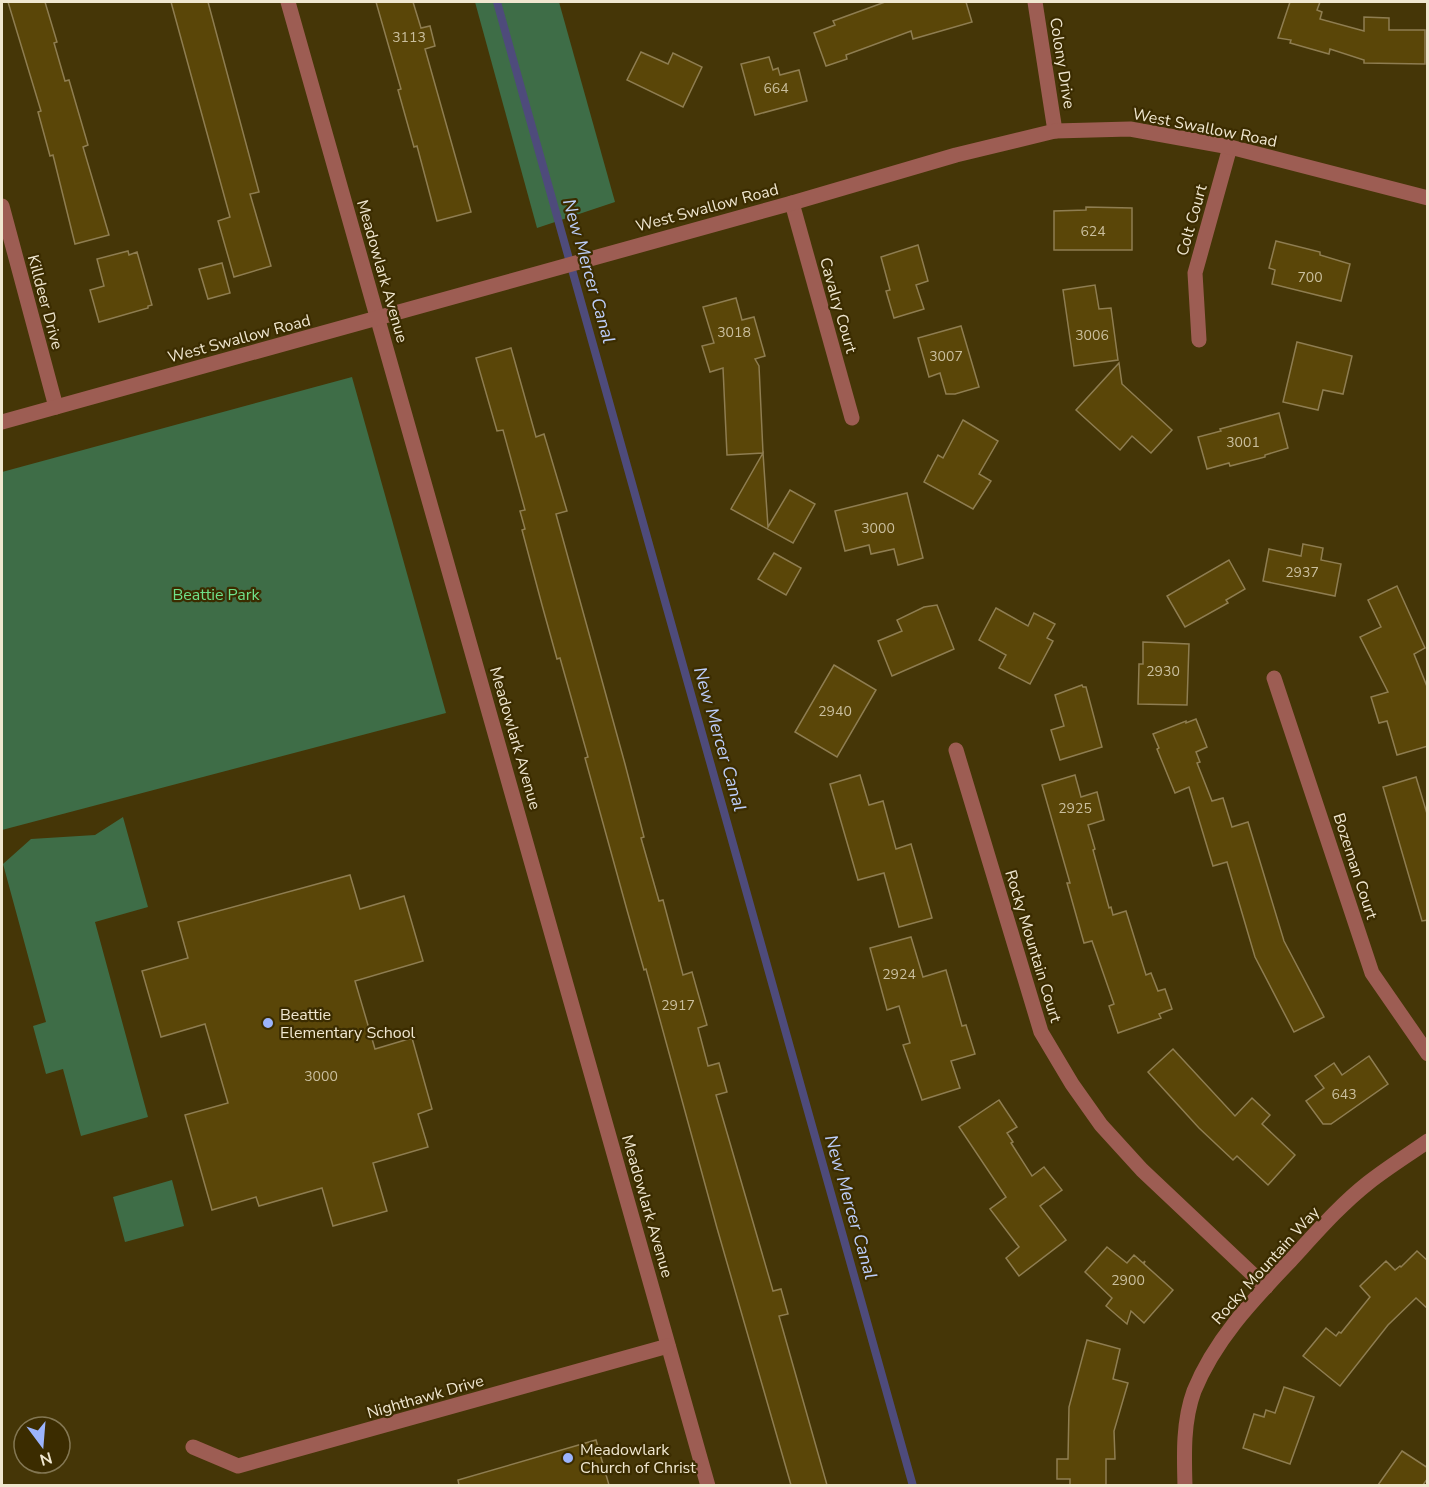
<svg xmlns="http://www.w3.org/2000/svg" width="1429" height="1487" viewBox="0 0 1429 1487" font-family="'Nunito Sans',sans-serif">
  <style>
    .green { fill: #3e6d47 }
    .lines { fill: none; stroke-linecap: round; stroke-linejoin: round }
    .stream { stroke: #4e4b7b; stroke-width: 8 }
    .building { fill: #5a4608; stroke: #8e7d51; stroke-width: 1.5 }
    .minor { stroke: #9d5d53; stroke-width: 15 }
    .poi-dot { fill: #9bb4fd; stroke: #3b2c00; stroke-width: 2 }
    .labels { text-anchor: middle; stroke-width: 4.5; stroke-linejoin: round; paint-order: stroke }
    .number-label { font-size: 14px; fill: #cabf9e }
    .street-label { font-size: 16px; fill: #f0e7d0; stroke: #3b2c00 }
    .park-label { font-size: 16px; fill: #6fe189; stroke: #3b2c00 }
    .poi-label { font-size: 16px; fill: #f0e7d0; stroke: #3b2c00; text-anchor: start }
    .water-label { font-size: 18px; font-style: italic; fill: #bdcefa; stroke: #3b2c00 }
  </style>
  <rect width="100%" height="100%" fill="#453607"/>
  <g class="green">
    <path d="M 475,2 L 559,2 L 615,202 L 537,228 Z"/>
    <path d="M 352,377 L 446,713 L 2,830 L 2,472 Z"/>
    <path d="M 123,817 L 148,907 L 95,922 L 148,1117 L 81,1136 L 63,1069 L 46,1074 L 33,1026 L 46,1022 L 3,864 L 31,839 L 95,835 Z"/>
    <path d="M 172,1180 L 184,1226 L 125,1242 L 113,1197 Z"/>
  </g>
  <g class="lines">
    <path class="stream" d="M 497,2 L 913,1486"/>
  </g>
  <g class="building">
    <path d="M 8,2 L 45,2 L 57,42 L 54,43 L 65,81 L 69,80 L 88,145 L 83,147 L 109,235 L 75,244 L 53,155 L 50,156 L 38,112 L 41,111 Z"/>
    <path d="M 171,2 L 208,2 L 259,192 L 250,194 L 271,266 L 234,277 L 218,221 L 230,217 Z"/>
    <path d="M 376,2 L 413,2 L 421,28 L 430,26 L 435,46 L 425,49 L 471,212 L 437,221 L 417,146 L 414,147 L 398,90 L 401,89 Z"/>
    <path d="M 885,2 L 966,2 L 972,22 L 913,39 L 911,31 L 846,55 L 847,59 L 826,66 L 814,33 L 835,25 L 833,21 Z"/>
    <path d="M 1290,2 L 1320,2 L 1317,10 L 1322,12 L 1320,19 L 1364,31 L 1364,17 L 1389,18 L 1389,30 L 1425,30 L 1425,64 L 1364,63 L 1364,60 L 1330,49 L 1329,54 L 1290,43 L 1291,40 L 1278,38 Z"/>
    <path d="M 641,52 L 668,64 L 673,53 L 702,67 L 683,107 L 627,80 Z"/>
    <path d="M 769,57 L 773,70 L 778,68 L 780,75 L 799,70 L 807,101 L 755,115 L 741,64 Z"/>
    <path d="M 1086,207 L 1132,208 L 1132,250 L 1054,250 L 1054,211 L 1086,210 Z"/>
    <path d="M 1276,241 L 1320,252 L 1320,255 L 1350,264 L 1341,301 L 1272,284 L 1275,270 L 1269,268 Z"/>
    <path d="M 918,245 L 928,281 L 916,285 L 924,309 L 894,318 L 886,291 L 890,290 L 881,257 Z"/>
    <path d="M 128,251 L 129,255 L 137,252 L 152,305 L 148,306 L 148,308 L 99,322 L 90,290 L 104,286 L 97,259 Z"/>
    <path d="M 222,263 L 230,293 L 208,299 L 199,269 Z"/>
    <path d="M 1095,285 L 1099,309 L 1111,308 L 1118,360 L 1074,366 L 1063,290 Z"/>
    <path d="M 736,298 L 742,320 L 754,317 L 765,356 L 755,359 L 759,366 L 763,453 L 727,455 L 723,368 L 710,372 L 702,346 L 714,343 L 703,307 Z"/>
    <path d="M 961,326 L 979,387 L 955,394 L 946,394 L 940,373 L 929,377 L 918,338 Z"/>
    <path d="M 1297,342 L 1352,356 L 1343,394 L 1323,390 L 1318,410 L 1283,402 Z"/>
    <path d="M 511,348 L 536,437 L 544,434 L 567,511 L 556,514 L 625,764 L 644,837 L 641,838 L 659,901 L 663,900 L 683,975 L 692,972 L 707,1025 L 698,1028 L 708,1066 L 719,1063 L 727,1092 L 716,1095 L 773,1291 L 781,1289 L 788,1314 L 779,1316 L 827,1485 L 791,1485 L 717,1228 L 646,969 L 644,970 L 627,910 L 585,758 L 588,757 L 560,658 L 557,659 L 542,605 L 522,530 L 525,529 L 520,511 L 525,510 L 503,430 L 497,431 L 476,358 Z"/>
    <path d="M 1119,363 L 1122,384 L 1172,430 L 1151,453 L 1132,436 L 1120,450 L 1076,410 Z"/>
    <path d="M 1279,413 L 1288,448 L 1265,455 L 1265,457 L 1230,466 L 1229,463 L 1207,469 L 1198,437 L 1221,431 L 1220,429 Z"/>
    <path d="M 963,420 L 998,441 L 979,474 L 991,481 L 973,509 L 924,482 L 938,455 L 943,458 Z"/>
    <path d="M 763,453 L 768,527 L 790,490 L 815,504 L 793,543 L 731,509 Z"/>
    <path d="M 907,493 L 923,558 L 898,565 L 894,549 L 871,554 L 869,545 L 845,551 L 835,511 Z"/>
    <path d="M 1303,544 L 1323,548 L 1321,560 L 1341,564 L 1335,596 L 1263,581 L 1269,549 L 1301,556 Z"/>
    <path d="M 774,553 L 801,568 L 786,595 L 758,579 Z"/>
    <path d="M 1229,560 L 1245,589 L 1226,600 L 1228,603 L 1185,627 L 1167,596 Z"/>
    <path d="M 1397,586 L 1425,648 L 1414,654 L 1428,689 L 1428,746 L 1397,755 L 1387,721 L 1379,723 L 1371,697 L 1388,692 L 1360,637 L 1381,627 L 1368,600 Z"/>
    <path d="M 937,605 L 954,649 L 892,676 L 878,641 L 902,631 L 897,620 L 924,607 Z"/>
    <path d="M 996,608 L 1028,626 L 1034,613 L 1055,624 L 1047,638 L 1053,641 L 1030,684 L 999,668 L 1006,655 L 979,640 Z"/>
    <path d="M 1143,642 L 1189,644 L 1187,705 L 1138,704 L 1139,664 L 1143,664 Z"/>
    <path d="M 834,665 L 876,690 L 837,757 L 795,732 Z"/>
    <path d="M 1082,685 L 1083,687 L 1086,687 L 1102,747 L 1060,760 L 1051,730 L 1064,726 L 1055,695 Z"/>
    <path d="M 1196,719 L 1207,747 L 1196,752 L 1200,762 L 1197,763 L 1212,801 L 1223,798 L 1232,827 L 1248,822 L 1284,941 L 1324,1017 L 1294,1032 L 1255,957 L 1227,862 L 1213,866 L 1189,787 L 1175,793 L 1157,749 L 1159,748 L 1153,734 L 1186,721 L 1186,723 Z"/>
    <path d="M 860,775 L 869,805 L 883,801 L 896,849 L 911,844 L 932,918 L 899,927 L 884,873 L 858,880 L 830,784 Z"/>
    <path d="M 1075,775 L 1081,797 L 1097,792 L 1104,820 L 1088,825 L 1095,849 L 1093,850 L 1109,908 L 1111,907 L 1113,915 L 1126,911 L 1146,975 L 1151,973 L 1158,991 L 1165,989 L 1172,1009 L 1159,1014 L 1161,1018 L 1118,1033 L 1109,1006 L 1114,1004 L 1092,941 L 1084,943 L 1067,883 L 1070,883 L 1042,785 Z"/>
    <path d="M 1416,777 L 1428,817 L 1428,920 L 1422,921 L 1383,787 Z"/>
    <path d="M 350,875 L 360,909 L 404,896 L 423,961 L 355,981 L 375,1049 L 412,1038 L 432,1109 L 418,1114 L 428,1147 L 373,1163 L 387,1211 L 333,1226 L 322,1188 L 259,1206 L 256,1197 L 212,1210 L 185,1115 L 228,1103 L 205,1024 L 161,1037 L 142,971 L 188,958 L 178,922 Z"/>
    <path d="M 911,937 L 923,977 L 946,970 L 962,1026 L 966,1025 L 975,1054 L 951,1061 L 960,1088 L 922,1100 L 903,1045 L 910,1043 L 899,1006 L 887,1010 L 870,948 Z"/>
    <path d="M 1173,1049 L 1235,1116 L 1252,1098 L 1270,1115 L 1262,1124 L 1295,1155 L 1268,1185 L 1237,1156 L 1233,1160 L 1199,1128 L 1148,1072 Z"/>
    <path d="M 1369,1056 L 1388,1084 L 1331,1124 L 1323,1124 L 1306,1101 L 1324,1088 L 1315,1076 L 1334,1063 L 1342,1075 Z"/>
    <path d="M 999,1100 L 1017,1127 L 1007,1133 L 1013,1142 L 1011,1143 L 1032,1176 L 1044,1167 L 1062,1190 L 1040,1206 L 1066,1240 L 1019,1276 L 1006,1258 L 1019,1247 L 990,1209 L 1006,1197 L 959,1127 Z"/>
    <path d="M 1107,1247 L 1127,1263 L 1134,1255 L 1143,1263 L 1145,1261 L 1144,1264 L 1173,1290 L 1144,1323 L 1131,1311 L 1127,1324 L 1106,1306 L 1112,1298 L 1085,1272 Z"/>
    <path d="M 1417,1251 L 1428,1261 L 1428,1309 L 1416,1298 L 1388,1325 L 1340,1386 L 1303,1356 L 1326,1328 L 1336,1336 L 1339,1332 L 1341,1333 L 1370,1297 L 1360,1286 L 1386,1261 L 1395,1270 L 1400,1266 L 1401,1267 Z"/>
    <path d="M 1087,1340 L 1120,1349 L 1113,1379 L 1128,1383 L 1114,1431 L 1115,1459 L 1106,1459 L 1106,1485 L 1070,1485 L 1070,1479 L 1057,1479 L 1057,1459 L 1068,1459 L 1069,1407 Z"/>
    <path d="M 1284,1387 L 1314,1397 L 1290,1464 L 1243,1448 L 1254,1414 L 1264,1417 L 1266,1410 L 1275,1413 Z"/>
    <path d="M 596,1440 L 609,1485 L 459,1485 L 458,1480 Z"/>
    <path d="M 1402,1451 L 1428,1468 L 1428,1478 L 1423,1485 L 1378,1485 Z"/>
  </g>
  <g class="lines">
    <g class="minor">
      <path d="M 288,2 L 708,1486"/>
      <path d="M 1035,2 L 1055,131"/>
      <path d="M 792,203 L 852,418"/>
      <path d="M 2,206 L 56,407"/>
      <path d="M 1199,340 L 1195,273 L 1230,147"/>
      <path d="M 2,422 L 792,203 L 956,155 L 1055,131 L 1130,129 L 1230,147 L 1428,198"/>
      <path d="M 1274,678 L 1372,973 L 1428,1054"/>
      <path d="M 956,750 L 1041,1032 L 1072,1084 L 1101,1125 L 1142,1170 L 1266,1287"/>
      <path d="M 193,1447 L 238,1466 L 668,1346"/>
      <path d="M 1185,1486 C 1184,1454 1183,1421 1194,1391 C 1215,1339 1253,1300 1291,1260 C 1315,1234 1340,1205 1368,1183 C 1387,1168 1408,1155 1428,1141"/>
    </g>
  </g>
  <g class="poi-dot">
    <circle cx="268" cy="1023" r="6"/>
    <circle cx="568" cy="1458" r="6"/>
  </g>
  <g class="labels">
    <g class="number-label">
      <text x="409" y="42">3113</text>
      <text x="776" y="93">664</text>
      <text x="1093" y="236">624</text>
      <text x="1310" y="282">700</text>
      <text x="734" y="337">3018</text>
      <text x="1092" y="340">3006</text>
      <text x="946" y="361">3007</text>
      <text x="1243" y="447">3001</text>
      <text x="878" y="533">3000</text>
      <text x="1302" y="577">2937</text>
      <text x="1163" y="676">2930</text>
      <text x="835" y="716">2940</text>
      <text x="1075" y="813">2925</text>
      <text x="899" y="979">2924</text>
      <text x="678" y="1010">2917</text>
      <text x="321" y="1081">3000</text>
      <text x="1344" y="1099">643</text>
      <text x="1128" y="1285">2900</text>
    </g>
    <g class="street-label">
      <text transform="translate(1063 63) rotate(81)" y="6">Colony Drive</text>
      <text transform="translate(1205 127) rotate(11)" y="6">West Swallow Road</text>
      <text transform="translate(707 207) rotate(-15)" y="6">West Swallow Road</text>
      <text transform="translate(1191 220) rotate(-74)" y="6">Colt Court</text>
      <text transform="translate(383 271) rotate(74)" y="6">Meadowlark Avenue</text>
      <text transform="translate(46 302) rotate(75)" y="6">Killdeer Drive</text>
      <text transform="translate(839 305) rotate(74)" y="6">Cavalry Court</text>
      <text transform="translate(239 338) rotate(-15)" y="6">West Swallow Road</text>
      <text transform="translate(516 738) rotate(74)" y="6">Meadowlark Avenue</text>
      <text transform="translate(1356 866) rotate(72)" y="6">Bozeman Court</text>
      <text transform="translate(1034 946) rotate(73)" y="6">Rocky Mountain Court</text>
      <text transform="translate(648 1206) rotate(74)" y="6">Meadowlark Avenue</text>
      <text transform="translate(1265 1265) rotate(-48)" y="6">Rocky Mountain Way</text>
      <text transform="translate(425 1396) rotate(-16)" y="6">Nighthawk Drive</text>
    </g>
    <g class="park-label">
      <text x="216" y="600">Beattie Park</text>
    </g>
    <g class="poi-label">
      <text x="280" y="1020">Beattie<tspan x="280" dy="18">Elementary School</tspan></text>
      <text x="580" y="1455">Meadowlark<tspan x="580" dy="18">Church of Christ</tspan></text>
    </g>
    <g class="water-label">
      <text transform="translate(589 271) rotate(74)" y="6">New Mercer Canal</text>
      <text transform="translate(720 739) rotate(74)" y="6">New Mercer Canal</text>
      <text transform="translate(851 1207) rotate(74)" y="6">New Mercer Canal</text>
    </g>
  </g>
  <rect width="1429" height="1487" fill="none" stroke="#f0e7d0" stroke-width="6"/>
  <g transform="translate(42 1445) rotate(164)"><circle r="28" fill="#3b2c00" stroke="#837753" stroke-width="1.5"/>
  <path d="M0-4.5L10 22L0 15L-10 22Z" fill="#9bb4fd"/>
  <text y="-9" font-size="16" font-weight="bold" text-anchor="middle" fill="#f0e7d0">N</text>
  </g>
</svg>
